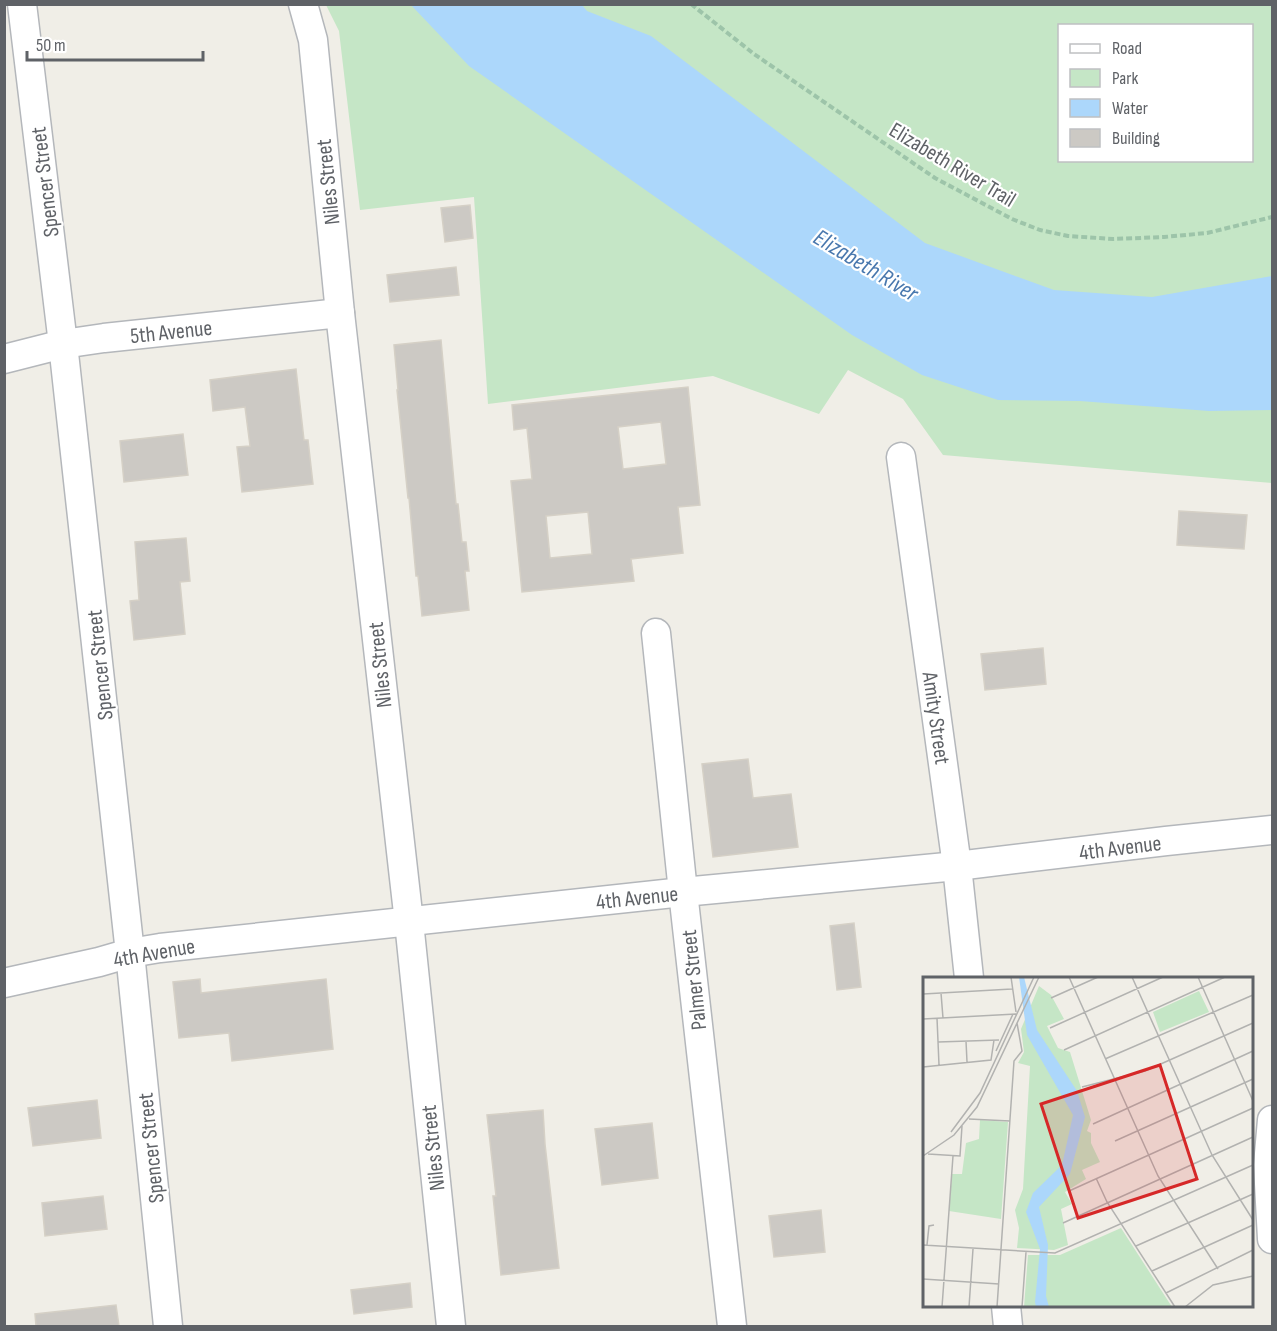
<svg xmlns="http://www.w3.org/2000/svg" width="1277" height="1331" viewBox="0 0 1277 1331" font-family="'Sofia Sans Condensed',sans-serif">
  <style>
    .green { fill: #c5e6c6; fill-rule: evenodd }
    .water { fill: #acd7fb }
    .building { fill: #ccc9c4; stroke: #d5d0c6; stroke-width: 1.5; fill-rule: evenodd }
    .lines { fill: none; stroke-linecap: round; stroke-linejoin: round }
    .minor-casing { stroke: #b4b7bb; stroke-width: 31 }
    .path { stroke: #9dc4a9; stroke-width: 4; stroke-dasharray: 6 3; stroke-linecap: butt }
    .minor { stroke: #fff; stroke-width: 28 }
    .labels { text-anchor: middle; stroke-width: 4.5; stroke-linejoin: round; paint-order: stroke }
    .street-label { font-size: 22px; fill: #5f6267; stroke: #fff }
    .water-label { font-size: 24px; font-style: italic; fill: #4978ae; stroke: #fff }
    .inset-road { fill: none; stroke: #b2b2b0; stroke-width: 1.5 }
    .view { fill: #d62828; fill-opacity: 0.15; stroke: #d62828; stroke-width: 3 }
    .inset-edge { fill: none; stroke: #5f6267; stroke-width: 3 }
  </style>
  <rect width="100%" height="100%" fill="#f0eee7"/>
  <path class="green" d="M 326,5 L 1272,5 L 1272,483 L 943,455 L 903,399 L 848,370 L 819,414 L 713,376 L 488,404 L 474,197 L 360,210 L 339,31 ZM 1060,26 L 1252,26 L 1252,160 L 1060,160 Z"/>
  <path class="water" d="M 411,5 L 582,5 L 587,11 L 651,36 L 925,243 L 1054,290 L 1152,297 L 1272,276 L 1272,410 L 1209,411 L 1080,401 L 998,400 L 922,375 L 852,335 L 469,66 Z"/>
  <g class="building">
    <path d="M 470,205 L 473,238 L 445,242 L 441,208 Z"/>
    <path d="M 456,267 L 459,295 L 390,302 L 387,275 Z"/>
    <path d="M 441,340 L 456,504 L 458,504 L 462,542 L 466,542 L 469,571 L 465,571 L 469,610 L 422,616 L 418,576 L 416,576 L 409,498 L 408,498 L 397,390 L 398,390 L 394,345 Z"/>
    <path d="M 296,369 L 304,440 L 308,440 L 313,484 L 242,492 L 237,447 L 250,446 L 245,407 L 213,411 L 210,380 Z"/>
    <path d="M 688,387 L 700,505 L 678,507 L 683,553 L 631,559 L 634,581 L 522,592 L 511,481 L 532,479 L 527,428 L 514,430 L 512,405 ZM 661,422 L 666,464 L 623,469 L 618,427 ZM 588,512 L 592,554 L 550,558 L 546,516 Z"/>
    <path d="M 183,434 L 188,475 L 124,482 L 120,441 Z"/>
    <path d="M 1179,511 L 1247,515 L 1244,549 L 1177,545 Z"/>
    <path d="M 186,538 L 190,581 L 180,582 L 185,634 L 134,640 L 130,601 L 139,600 L 135,542 Z"/>
    <path d="M 1043,648 L 1046,684 L 985,690 L 981,654 Z"/>
    <path d="M 748,759 L 753,798 L 791,794 L 798,847 L 713,857 L 702,764 Z"/>
    <path d="M 854,923 L 861,987 L 837,990 L 830,926 Z"/>
    <path d="M 200,979 L 201,993 L 326,979 L 333,1049 L 232,1061 L 229,1033 L 179,1038 L 173,982 Z"/>
    <path d="M 97,1100 L 101,1138 L 33,1146 L 28,1108 Z"/>
    <path d="M 543,1110 L 545,1144 L 559,1268 L 501,1275 L 493,1196 L 496,1196 L 487,1115 Z"/>
    <path d="M 652,1123 L 658,1178 L 602,1185 L 595,1129 Z"/>
    <path d="M 103,1196 L 107,1229 L 45,1236 L 42,1203 Z"/>
    <path d="M 821,1210 L 825,1252 L 774,1257 L 769,1216 Z"/>
    <path d="M 410,1283 L 412,1307 L 354,1314 L 351,1290 Z"/>
    <path d="M 116,1305 L 119,1326 L 36,1326 L 35,1314 Z"/>
  </g>
  <g class="lines">
    <defs>
      <g id="minor">
        <path d="M 22,4 L 63,344 L 130,953 L 168,1326"/>
        <path d="M 303,4 L 313,40 L 340,313 L 409,922 L 451,1326"/>
        <path d="M 4,359 L 63,344 L 104,338 L 340,313"/>
        <path d="M 901,457 L 957,866 L 969,978"/>
        <path d="M 656,633 L 683,892 L 732,1326"/>
        <path d="M 4,983 L 99,962 L 130,953 L 160,948 L 683,892 L 957,866 L 1166,841 L 1272,830"/>
        <path d="M 1272,1120 L 1268,1165 L 1272,1239"/>
        <path d="M 1006,1306 L 1008,1326"/>
      </g>
    </defs>
    <use href="#minor" class="minor-casing"/>
    <path class="path" d="M 691,4 L 754,54 L 935,178 L 1012,219 L 1040,230 L 1068,236 L 1113,239 L 1164,237 L 1207,233 L 1272,217"/>
    <use href="#minor" class="minor"/>
  </g>
  <g class="labels">
    <g class="street-label">
      <text transform="translate(953 164) rotate(31)" y="8">Elizabeth River Trail</text>
      <text transform="translate(44 182) rotate(-97)" y="8">Spencer Street</text>
      <text transform="translate(327 182) rotate(-96)" y="8">Niles Street</text>
      <text transform="translate(171 331) rotate(-6)" y="8">5th Avenue</text>
      <text transform="translate(99 665) rotate(-96)" y="8">Spencer Street</text>
      <text transform="translate(379 665) rotate(-96)" y="8">Niles Street</text>
      <text transform="translate(937 718) rotate(82)" y="8">Amity Street</text>
      <text transform="translate(1120 847) rotate(-7)" y="8">4th Avenue</text>
      <text transform="translate(637 897) rotate(-6)" y="8">4th Avenue</text>
      <text transform="translate(154 952) rotate(-10)" y="8">4th Avenue</text>
      <text transform="translate(693 980) rotate(-96)" y="8">Palmer Street</text>
      <text transform="translate(150 1148) rotate(-96)" y="8">Spencer Street</text>
      <text transform="translate(432 1148) rotate(-96)" y="8">Niles Street</text>
    </g>
    <g class="water-label">
      <text transform="translate(866 265) rotate(31)" y="8">Elizabeth River</text>
    </g>
  </g>
  <g transform="translate(923 977)">
    <rect width="330" height="330" fill="#f0eee7"/>
    <path d="M 116,9 L 128,18 L 141,42 L 124,49 L 135,71 L 147,75 L 168,143 L 164,154 L 168,156 L 168,166 L 177,185 L 159,193 L 163,202 L 142,215 L 149,227 L 138,232 L 145,268 L 131,273 L 94,271 L 96,251 L 92,233 L 100,212 L 107,89 L 95,86 L 101,75 L 98,52 ZM 276,14 L 286,35 L 237,55 L 230,35 ZM 57,143 L 85,145 L 78,242 L 26,234 L 29,197 L 39,197 L 43,166 L 56,162 ZM 198,251 L 249,330 L 101,330 L 105,278 L 137,278 Z" fill="#c5e6c6"/>
    <path d="M 96,0 L 101,0 L 114,53 L 154,114 L 162,140 L 147,197 L 116,230 L 125,268 L 123,319 L 126,330 L 113,330 L 112,325 L 117,272 L 103,235 L 110,216 L 139,188 L 150,138 L 104,58 Z" fill="#acd7fb"/>
    <path class="inset-road" d="M 88,0 L 93,35M 146,0 L 235,199 L 295,292M 209,0 L 289,178 L 330,243M 275,0 L 330,124M 18,16 L 20,41M 0,17 L 89,12M 128,21 L 175,0M 14,41 L 16,88M 0,42 L 93,37M 127,51 L 240,0M 43,64 L 44,85M 15,65 L 76,63M 141,73 L 302,0M 73,74 L 90,37M 182,82 L 330,18M 0,90 L 68,83 L 71,63M 159,110 L 222,94 L 330,46M 46,142 L 87,144M 170,147 L 330,74M 28,155 L 57,116 L 111,0M 192,164 L 330,102M 5,177 L 37,179 L 39,149M 0,179 L 31,158 L 54,130 L 116,0M 173,201 L 184,225 L 252,330M 146,214 L 330,131M 140,246 L 330,160M 0,268 L 132,276 L 330,188M 4,268 L 6,249 L 11,248M 213,269 L 330,217M 229,294 L 330,248M 0,302 L 76,307M 243,316 L 330,273M 19,330 L 30,179M 46,330 L 50,272M 74,330 L 91,84 L 99,74 L 94,46M 99,330 L 103,275M 262,330 L 290,308 L 330,299"/>
    <path class="view" d="M 237,88 L 274,202 L 155,241 L 118,127 Z"/>
    <rect width="330" height="330" class="inset-edge"/>
  </g>
  <rect width="1277" height="1331" fill="none" stroke="#5f6267" stroke-width="12"/>
  <rect x="1058" y="24" width="195" height="138" fill="#ffffff" stroke="#bfc0c2" stroke-width="1.5"/>
  <rect x="1070" y="44" width="30" height="9" fill="#ffffff" stroke="#bfc0c2" stroke-width="1.5"/>
  <text x="1112" y="54" font-size="18" fill="#5f6267">Road</text>
  <rect x="1070" y="69" width="30" height="18" fill="#c5e6c6" stroke="#bfc0c2" stroke-width="1.5"/>
  <text x="1112" y="84" font-size="18" fill="#5f6267">Park</text>
  <rect x="1070" y="99" width="30" height="18" fill="#acd7fb" stroke="#bfc0c2" stroke-width="1.5"/>
  <text x="1112" y="114" font-size="18" fill="#5f6267">Water</text>
  <rect x="1070" y="129" width="30" height="18" fill="#ccc9c4" stroke="#bfc0c2" stroke-width="1.5"/>
  <text x="1112" y="144" font-size="18" fill="#5f6267">Building</text>
  <path d="M27 51v9h176v-9" fill="none" stroke="#5f6267" stroke-width="3"/>
  <text x="36" y="51" font-size="18" fill="#5f6267" stroke="#ffffff" stroke-width="4.5" paint-order="stroke">50 m</text>
</svg>
